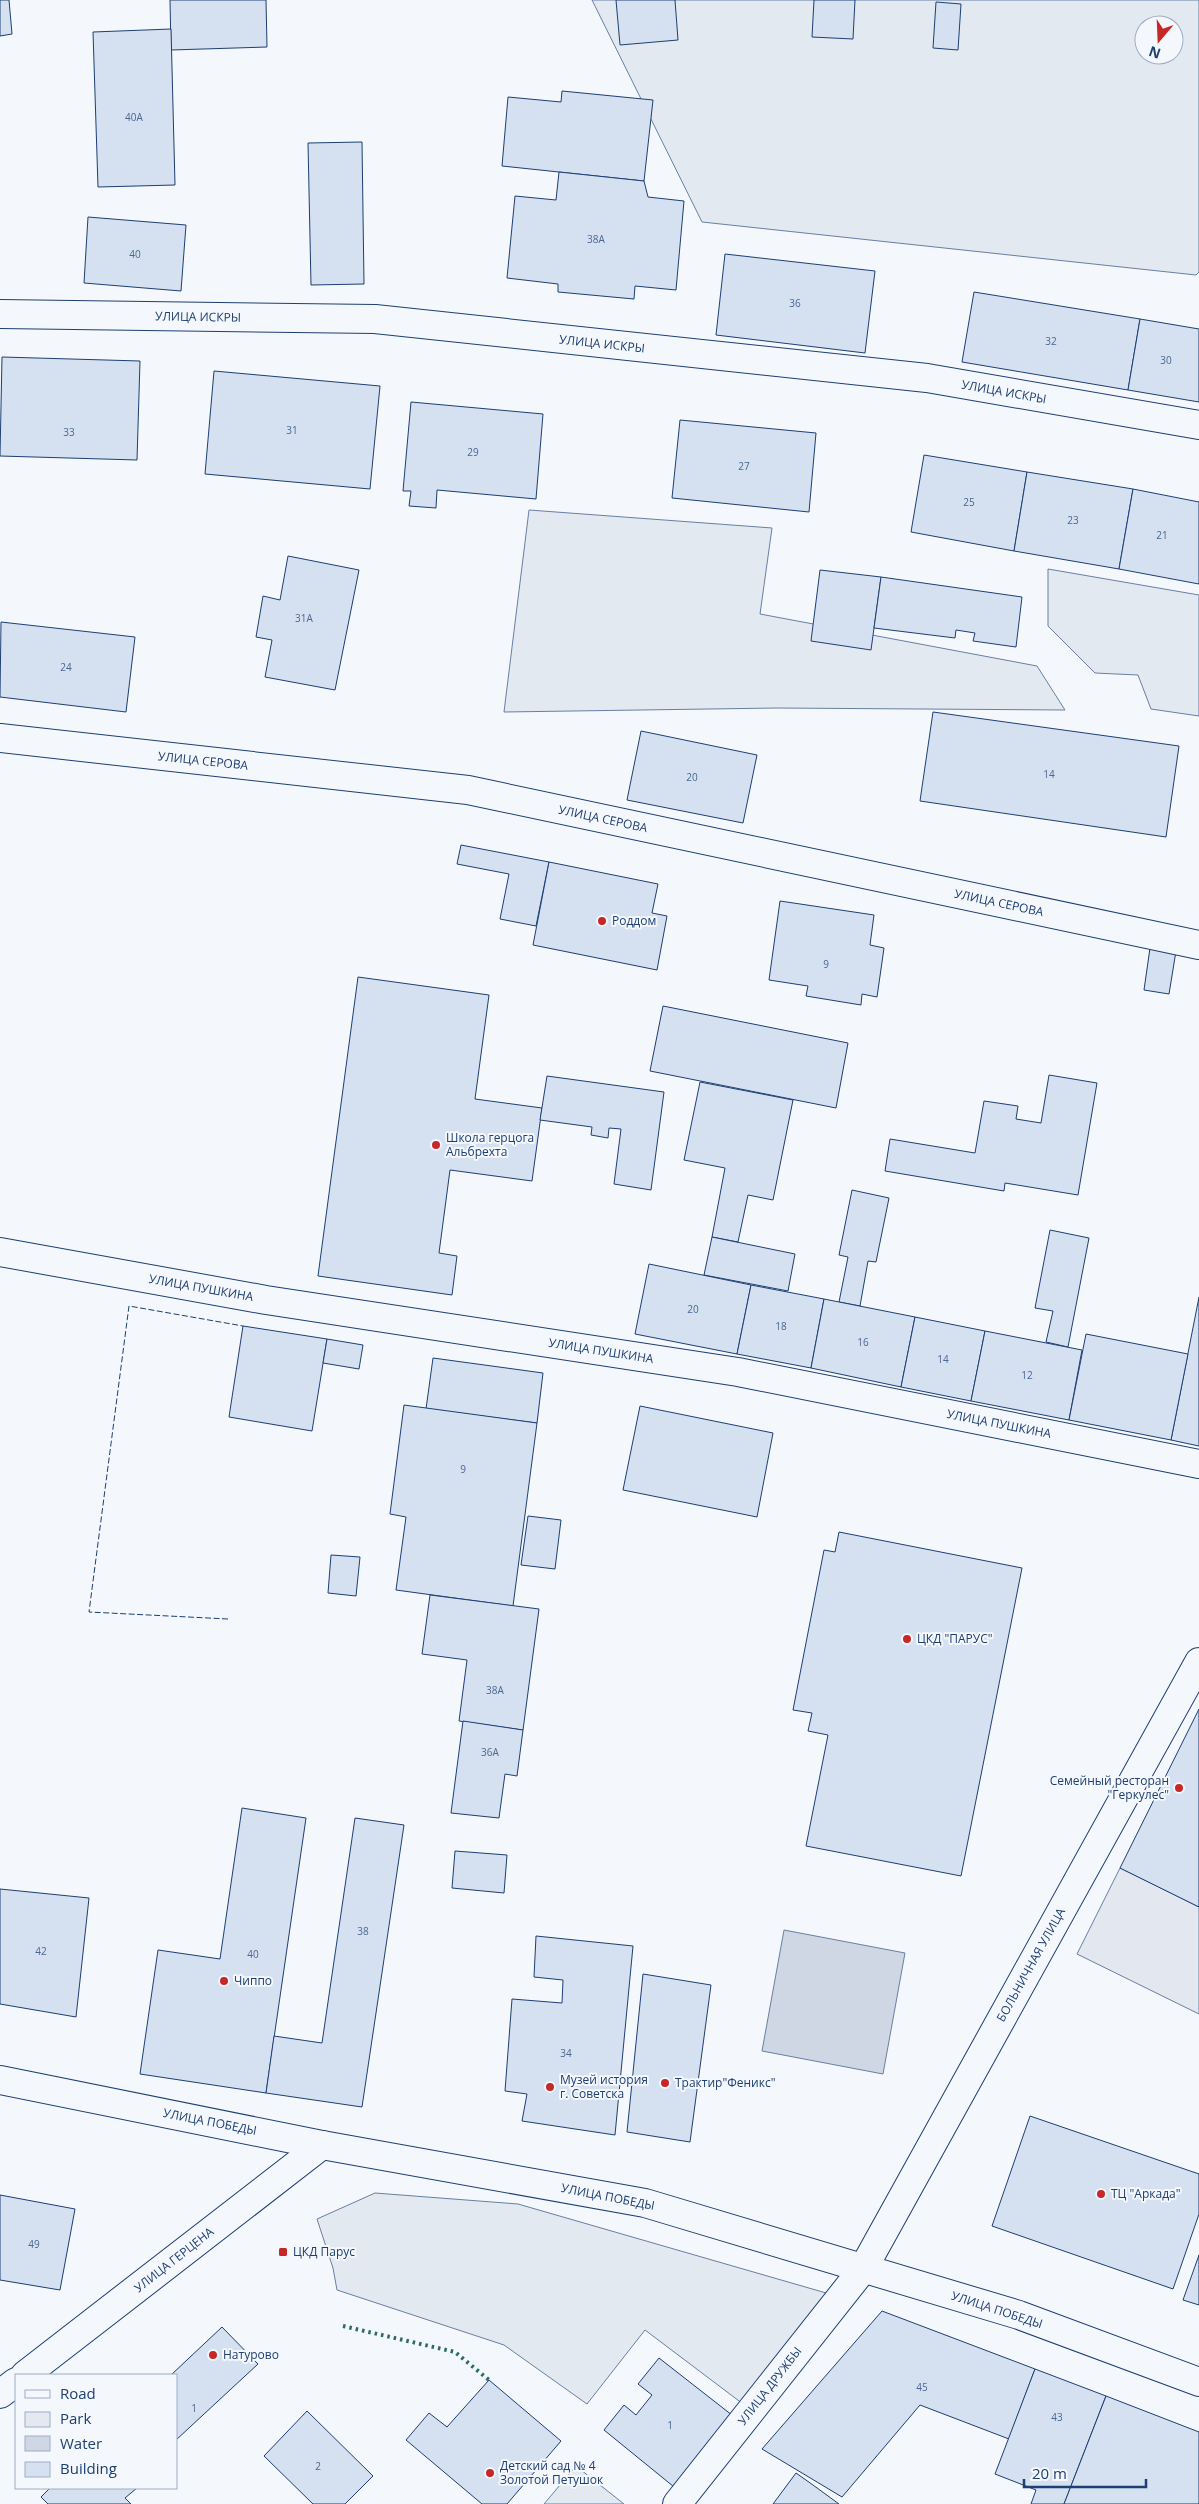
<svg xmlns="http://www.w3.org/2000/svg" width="1199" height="2504" viewBox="0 0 1199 2504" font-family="'Open Sans',sans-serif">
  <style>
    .green { fill: #e3e9f0; stroke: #687fa3; fill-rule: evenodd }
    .parking { fill: #e3e8f0; stroke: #687fa3 }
    .water { fill: #cfd7e4; stroke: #687fa3 }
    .building { fill: #d5e0f0; stroke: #1d3f73 }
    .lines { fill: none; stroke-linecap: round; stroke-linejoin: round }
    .minor-casing { stroke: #1d3f73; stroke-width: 30 }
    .minor { stroke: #f4f7fb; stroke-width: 28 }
    .hedge { stroke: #2c6c60; stroke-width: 4; stroke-dasharray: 2.5 4; stroke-linecap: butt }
    .fence { stroke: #1d3f73; stroke-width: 1; stroke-dasharray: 6 2.5; stroke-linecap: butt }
    .poi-dot { fill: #c62828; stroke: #f4f7fb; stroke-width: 2 }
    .labels { text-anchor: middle; stroke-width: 4; stroke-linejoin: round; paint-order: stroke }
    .number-label { font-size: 10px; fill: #4b6792 }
    .street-label { font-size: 12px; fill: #1d3f73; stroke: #f4f7fb }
    .poi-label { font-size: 12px; fill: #1d3f73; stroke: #f4f7fb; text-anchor: start }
  </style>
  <rect width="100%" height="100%" fill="#f4f7fb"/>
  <g class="green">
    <path d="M 592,0 L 1199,0 L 1199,272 L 1196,275 L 702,222 ZM 1144,25 L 1174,25 L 1174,55 L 1144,55 Z"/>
    <path d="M 529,510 L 772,528 L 760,614 L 1037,666 L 1065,710 L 777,708 L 504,712 Z"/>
    <path d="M 1048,569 L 1199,595 L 1199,716 L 1151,709 L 1138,675 L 1095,673 L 1048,626 Z"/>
    <path d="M 375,2193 L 518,2204 L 840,2297 L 751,2410 L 645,2330 L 587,2404 L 504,2345 L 337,2290 L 333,2268 L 317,2219 Z"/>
    <path d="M 576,2466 L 624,2504 L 544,2504 Z"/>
  </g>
  <path class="parking" d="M 1120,1868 L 1199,1907 L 1199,2014 L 1077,1954 Z"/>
  <path class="water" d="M 784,1930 L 905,1953 L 883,2074 L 762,2051 Z"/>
  <g class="building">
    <path d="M 0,0 L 9,0 L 12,34 L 0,36 Z"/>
    <path d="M 170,0 L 266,0 L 267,47 L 171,50 Z"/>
    <path d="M 616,0 L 675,0 L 678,40 L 620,45 Z"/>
    <path d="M 814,0 L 855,0 L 853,39 L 812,37 Z"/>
    <path d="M 936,2 L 961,4 L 958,50 L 933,48 Z"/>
    <path d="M 171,29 L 175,185 L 98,187 L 93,32 Z"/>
    <path d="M 562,91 L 653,100 L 644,181 L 502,166 L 508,97 L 561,102 Z"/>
    <path d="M 362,142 L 364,284 L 311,285 L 308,143 Z"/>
    <path d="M 559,172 L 644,181 L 648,197 L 684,201 L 676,290 L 635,286 L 634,299 L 558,292 L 558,284 L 507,278 L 515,196 L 556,200 Z"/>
    <path d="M 88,217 L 186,225 L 181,291 L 84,283 Z"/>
    <path d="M 725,254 L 875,271 L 865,353 L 716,335 Z"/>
    <path d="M 974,292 L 1140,319 L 1128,390 L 962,362 Z"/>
    <path d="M 1140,319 L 1199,329 L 1199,402 L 1128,390 Z"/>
    <path d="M 2,357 L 140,361 L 137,460 L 0,456 Z"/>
    <path d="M 214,371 L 380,386 L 370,489 L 205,474 Z"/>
    <path d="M 411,402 L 543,414 L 536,499 L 437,490 L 436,508 L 409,506 L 411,491 L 403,491 Z"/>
    <path d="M 680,420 L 816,433 L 809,512 L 672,498 Z"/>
    <path d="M 924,455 L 1027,472 L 1014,551 L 911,532 Z"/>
    <path d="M 1027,472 L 1133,489 L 1119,569 L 1014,551 Z"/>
    <path d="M 1133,489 L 1199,502 L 1199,584 L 1119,569 Z"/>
    <path d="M 288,556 L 359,570 L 335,690 L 265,677 L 272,640 L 256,637 L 263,596 L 280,600 Z"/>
    <path d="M 820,570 L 881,577 L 871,650 L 811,641 Z"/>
    <path d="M 881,577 L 1022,597 L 1016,647 L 973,641 L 975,633 L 956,630 L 955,638 L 874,628 Z"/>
    <path d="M 1,622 L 135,637 L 126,712 L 0,697 Z"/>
    <path d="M 933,712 L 1179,746 L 1166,837 L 920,801 Z"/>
    <path d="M 641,731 L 757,755 L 743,823 L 627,800 Z"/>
    <path d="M 461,845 L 549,862 L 536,926 L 500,919 L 509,874 L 457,864 Z"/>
    <path d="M 549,862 L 658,884 L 652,913 L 667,916 L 657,970 L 533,945 Z"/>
    <path d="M 780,901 L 874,915 L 870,945 L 884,948 L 877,997 L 862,994 L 861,1005 L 806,996 L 808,986 L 769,980 Z"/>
    <path d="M 1150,948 L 1176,951 L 1169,994 L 1144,990 Z"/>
    <path d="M 358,977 L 489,995 L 475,1099 L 542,1108 L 532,1181 L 450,1170 L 439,1253 L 457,1256 L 452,1295 L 318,1276 Z"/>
    <path d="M 663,1006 L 848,1043 L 836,1108 L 650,1071 Z"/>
    <path d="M 1049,1075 L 1097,1083 L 1078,1195 L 1005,1183 L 1004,1191 L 885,1171 L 890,1139 L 975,1153 L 984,1101 L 1018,1106 L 1016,1119 L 1041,1123 Z"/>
    <path d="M 547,1076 L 664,1092 L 651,1190 L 614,1184 L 621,1129 L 609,1128 L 608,1138 L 591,1135 L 592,1127 L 540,1120 Z"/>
    <path d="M 700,1082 L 793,1100 L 773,1200 L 748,1195 L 738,1242 L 712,1237 L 725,1168 L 684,1160 Z"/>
    <path d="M 852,1190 L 889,1198 L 876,1262 L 868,1261 L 860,1306 L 839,1302 L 848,1257 L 839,1255 Z"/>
    <path d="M 1050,1230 L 1089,1238 L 1068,1347 L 1046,1342 L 1053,1311 L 1035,1308 Z"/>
    <path d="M 712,1237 L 795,1254 L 788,1291 L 704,1275 Z"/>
    <path d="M 649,1264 L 751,1285 L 737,1354 L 635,1334 Z"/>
    <path d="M 751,1285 L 824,1299 L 811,1368 L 737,1354 Z"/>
    <path d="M 1199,1297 L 1199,1446 L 1171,1440 Z"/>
    <path d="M 824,1299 L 915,1317 L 901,1387 L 811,1368 Z"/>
    <path d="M 915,1317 L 985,1331 L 971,1401 L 901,1387 Z"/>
    <path d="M 243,1326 L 327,1339 L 312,1431 L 229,1417 Z"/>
    <path d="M 985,1331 L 1082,1350 L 1069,1420 L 971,1401 Z"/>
    <path d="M 1086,1334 L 1188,1354 L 1171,1440 L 1069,1420 Z"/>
    <path d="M 327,1339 L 363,1345 L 359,1369 L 323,1363 Z"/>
    <path d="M 433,1358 L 543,1373 L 537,1423 L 426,1409 Z"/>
    <path d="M 404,1405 L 537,1423 L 513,1606 L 396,1590 L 406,1517 L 390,1514 Z"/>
    <path d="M 640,1406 L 773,1433 L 757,1517 L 623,1490 Z"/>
    <path d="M 528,1516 L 561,1520 L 555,1569 L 521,1565 Z"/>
    <path d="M 839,1532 L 1022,1568 L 961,1876 L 806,1846 L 828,1735 L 808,1731 L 812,1713 L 793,1710 L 824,1550 L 835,1552 Z"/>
    <path d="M 331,1555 L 360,1557 L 356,1596 L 328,1593 Z"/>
    <path d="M 430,1595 L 539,1609 L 523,1730 L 459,1721 L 467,1660 L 422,1654 Z"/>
    <path d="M 1199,1709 L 1199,1907 L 1120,1868 Z"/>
    <path d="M 463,1721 L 523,1730 L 517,1776 L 505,1774 L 499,1818 L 451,1813 Z"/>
    <path d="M 242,1808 L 306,1818 L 266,2093 L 140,2074 L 158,1950 L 220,1959 Z"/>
    <path d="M 355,1818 L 404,1825 L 362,2107 L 266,2093 L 274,2036 L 322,2043 Z"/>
    <path d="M 455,1851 L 507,1855 L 504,1893 L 452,1888 Z"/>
    <path d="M 0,1889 L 89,1898 L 76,2017 L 0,2004 Z"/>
    <path d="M 536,1936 L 633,1946 L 615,2135 L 522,2121 L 527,2094 L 505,2091 L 512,1999 L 562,2003 L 563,1980 L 534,1977 Z"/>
    <path d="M 643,1974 L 711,1985 L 690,2142 L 627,2132 Z"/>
    <path d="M 1030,2116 L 1199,2174 L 1199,2214 L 1173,2289 L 992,2226 Z"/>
    <path d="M 0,2195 L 75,2209 L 60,2290 L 0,2280 Z"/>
    <path d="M 1199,2255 L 1199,2305 L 1183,2300 Z"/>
    <path d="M 882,2311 L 1035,2369 L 1009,2439 L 920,2405 L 842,2497 L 762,2449 Z"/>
    <path d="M 222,2327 L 258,2364 L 176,2440 L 176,2375 L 171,2375 Z"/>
    <path d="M 659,2358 L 737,2419 L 679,2491 L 604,2430 L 624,2405 L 636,2415 L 652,2395 L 638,2384 Z"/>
    <path d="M 1035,2369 L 1106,2396 L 1064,2504 L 1031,2504 L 1036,2490 L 995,2474 Z"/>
    <path d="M 489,2380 L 561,2441 L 507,2504 L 482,2504 L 406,2440 L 429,2413 L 447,2427 Z"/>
    <path d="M 1106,2396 L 1199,2432 L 1199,2504 L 1064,2504 Z"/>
    <path d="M 307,2411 L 373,2476 L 345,2504 L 313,2504 L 264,2456 Z"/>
    <path d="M 796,2473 L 813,2485 L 839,2504 L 773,2504 Z"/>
    <path d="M 50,2488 L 137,2488 L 125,2498 L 131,2504 L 48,2504 L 41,2497 Z"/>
  </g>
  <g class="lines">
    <defs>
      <g id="minor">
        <path d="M 0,314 L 375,319 L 927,378 L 1199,425"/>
        <path d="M 0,738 L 468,790 L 1199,945"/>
        <path d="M 0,1252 L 266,1300 L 738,1372 L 1199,1464"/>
        <path d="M 0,2080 L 322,2145 L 645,2203 L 1019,2315 L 1199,2382"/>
        <path d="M 25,2375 L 322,2145"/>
        <path d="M 0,2394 L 16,2382"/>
        <path d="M 677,2504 L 863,2269 L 1199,1662"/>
      </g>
    </defs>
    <use href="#minor" class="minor-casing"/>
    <use href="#minor" class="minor"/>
    <path class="hedge" d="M 343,2326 L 455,2352 L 489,2380"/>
    <path class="fence" d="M 228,1619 L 89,1612 L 129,1306 L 243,1326"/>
  </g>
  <g class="poi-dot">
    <circle cx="602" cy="921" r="5"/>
    <circle cx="436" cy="1145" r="5"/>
    <circle cx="907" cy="1639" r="5"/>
    <circle cx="1179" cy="1788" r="5"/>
    <circle cx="224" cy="1981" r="5"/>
    <circle cx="665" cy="2083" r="5"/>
    <circle cx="550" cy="2087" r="5"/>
    <circle cx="1101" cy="2194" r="5"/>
    <rect x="278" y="2247" width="10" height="10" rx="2.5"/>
    <circle cx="213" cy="2355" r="5"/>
    <circle cx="490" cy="2473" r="5"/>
  </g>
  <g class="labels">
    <g class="number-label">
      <text x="134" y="121">40А</text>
      <text x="596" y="243">38А</text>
      <text x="135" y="258">40</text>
      <text x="795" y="307">36</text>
      <text x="1051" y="345">32</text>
      <text x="1166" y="364">30</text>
      <text x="292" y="434">31</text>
      <text x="69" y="436">33</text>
      <text x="473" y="456">29</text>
      <text x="744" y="470">27</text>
      <text x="969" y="506">25</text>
      <text x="1073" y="524">23</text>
      <text x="1162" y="539">21</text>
      <text x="304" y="622">31А</text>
      <text x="66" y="671">24</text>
      <text x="1049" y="778">14</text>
      <text x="692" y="781">20</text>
      <text x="826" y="968">9</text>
      <text x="693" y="1313">20</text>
      <text x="781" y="1330">18</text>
      <text x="863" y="1346">16</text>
      <text x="943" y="1363">14</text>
      <text x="1027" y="1379">12</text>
      <text x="463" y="1473">9</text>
      <text x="495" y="1694">38А</text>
      <text x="490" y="1756">36А</text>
      <text x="363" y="1935">38</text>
      <text x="41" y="1955">42</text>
      <text x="253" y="1958">40</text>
      <text x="566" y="2057">34</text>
      <text x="34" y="2248">49</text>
      <text x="922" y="2391">45</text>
      <text x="194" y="2412">1</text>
      <text x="1057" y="2421">43</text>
      <text x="670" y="2429">1</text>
      <text x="318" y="2470">2</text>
    </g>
    <g class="street-label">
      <text transform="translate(198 317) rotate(1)" y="4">УЛИЦА ИСКРЫ</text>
      <text transform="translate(602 344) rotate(6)" y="4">УЛИЦА ИСКРЫ</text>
      <text transform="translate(1004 392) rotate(10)" y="4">УЛИЦА ИСКРЫ</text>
      <text transform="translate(203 761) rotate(6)" y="4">УЛИЦА СЕРОВА</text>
      <text transform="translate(603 819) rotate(12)" y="4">УЛИЦА СЕРОВА</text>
      <text transform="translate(999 903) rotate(12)" y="4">УЛИЦА СЕРОВА</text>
      <text transform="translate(201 1288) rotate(10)" y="4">УЛИЦА ПУШКИНА</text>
      <text transform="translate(601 1351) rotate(9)" y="4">УЛИЦА ПУШКИНА</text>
      <text transform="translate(999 1424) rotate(11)" y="4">УЛИЦА ПУШКИНА</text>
      <text transform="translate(1031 1965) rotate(-61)" y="4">БОЛЬНИЧНАЯ УЛИЦА</text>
      <text transform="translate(210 2122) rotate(11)" y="4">УЛИЦА ПОБЕДЫ</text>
      <text transform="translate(608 2197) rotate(11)" y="4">УЛИЦА ПОБЕДЫ</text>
      <text transform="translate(174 2260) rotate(-38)" y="4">УЛИЦА ГЕРЦЕНА</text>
      <text transform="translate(997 2310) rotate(18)" y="4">УЛИЦА ПОБЕДЫ</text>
      <text transform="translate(770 2386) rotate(-52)" y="4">УЛИЦА ДРУЖБЫ</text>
    </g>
    <g class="poi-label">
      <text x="612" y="925">Роддом</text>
      <text x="446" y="1142">Школа герцога<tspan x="446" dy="14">Альбрехта</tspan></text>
      <text x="917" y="1643">ЦКД "ПАРУС"</text>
      <text x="1169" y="1785" text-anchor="end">Семейный ресторан<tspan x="1169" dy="14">"Геркулес"</tspan></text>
      <text x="234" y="1985">Чиппо</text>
      <text x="560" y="2084">Музей история<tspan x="560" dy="14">г. Советска</tspan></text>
      <text x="675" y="2087">Трактир"Феникс"</text>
      <text x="1111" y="2198">ТЦ "Аркада"</text>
      <text x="293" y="2256">ЦКД Парус</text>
      <text x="223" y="2359">Натурово</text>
      <text x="500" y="2470">Детский сад № 4<tspan x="500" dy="14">Золотой Петушок</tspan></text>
    </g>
  </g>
  <rect x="15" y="2374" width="162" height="115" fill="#f4f7fb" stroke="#9eadc5"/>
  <rect x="25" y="2390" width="25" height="8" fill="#f4f7fb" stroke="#9eadc5"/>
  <text x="60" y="2399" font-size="15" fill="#1d3f73">Road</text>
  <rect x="25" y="2412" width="25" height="15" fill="#e3e9f0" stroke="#9eadc5"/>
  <text x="60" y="2424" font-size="15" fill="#1d3f73">Park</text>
  <rect x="25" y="2436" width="25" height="15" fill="#cfd7e4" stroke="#9eadc5"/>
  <text x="60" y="2449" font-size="15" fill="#1d3f73">Water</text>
  <rect x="25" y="2462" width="25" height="15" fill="#d5e0f0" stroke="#9eadc5"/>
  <text x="60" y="2474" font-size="15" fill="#1d3f73">Building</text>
  <g transform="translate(1159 40) rotate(199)"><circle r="24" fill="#f4f7fb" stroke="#9eadc5"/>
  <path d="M0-4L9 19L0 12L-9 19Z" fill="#c62828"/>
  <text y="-8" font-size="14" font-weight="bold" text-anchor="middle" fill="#1d3f73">N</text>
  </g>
  <path d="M1024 2479v8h122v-8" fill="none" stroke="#1d3f73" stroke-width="2.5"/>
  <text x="1032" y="2479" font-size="15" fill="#1d3f73" stroke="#f4f7fb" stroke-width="4" paint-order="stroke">20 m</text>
</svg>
